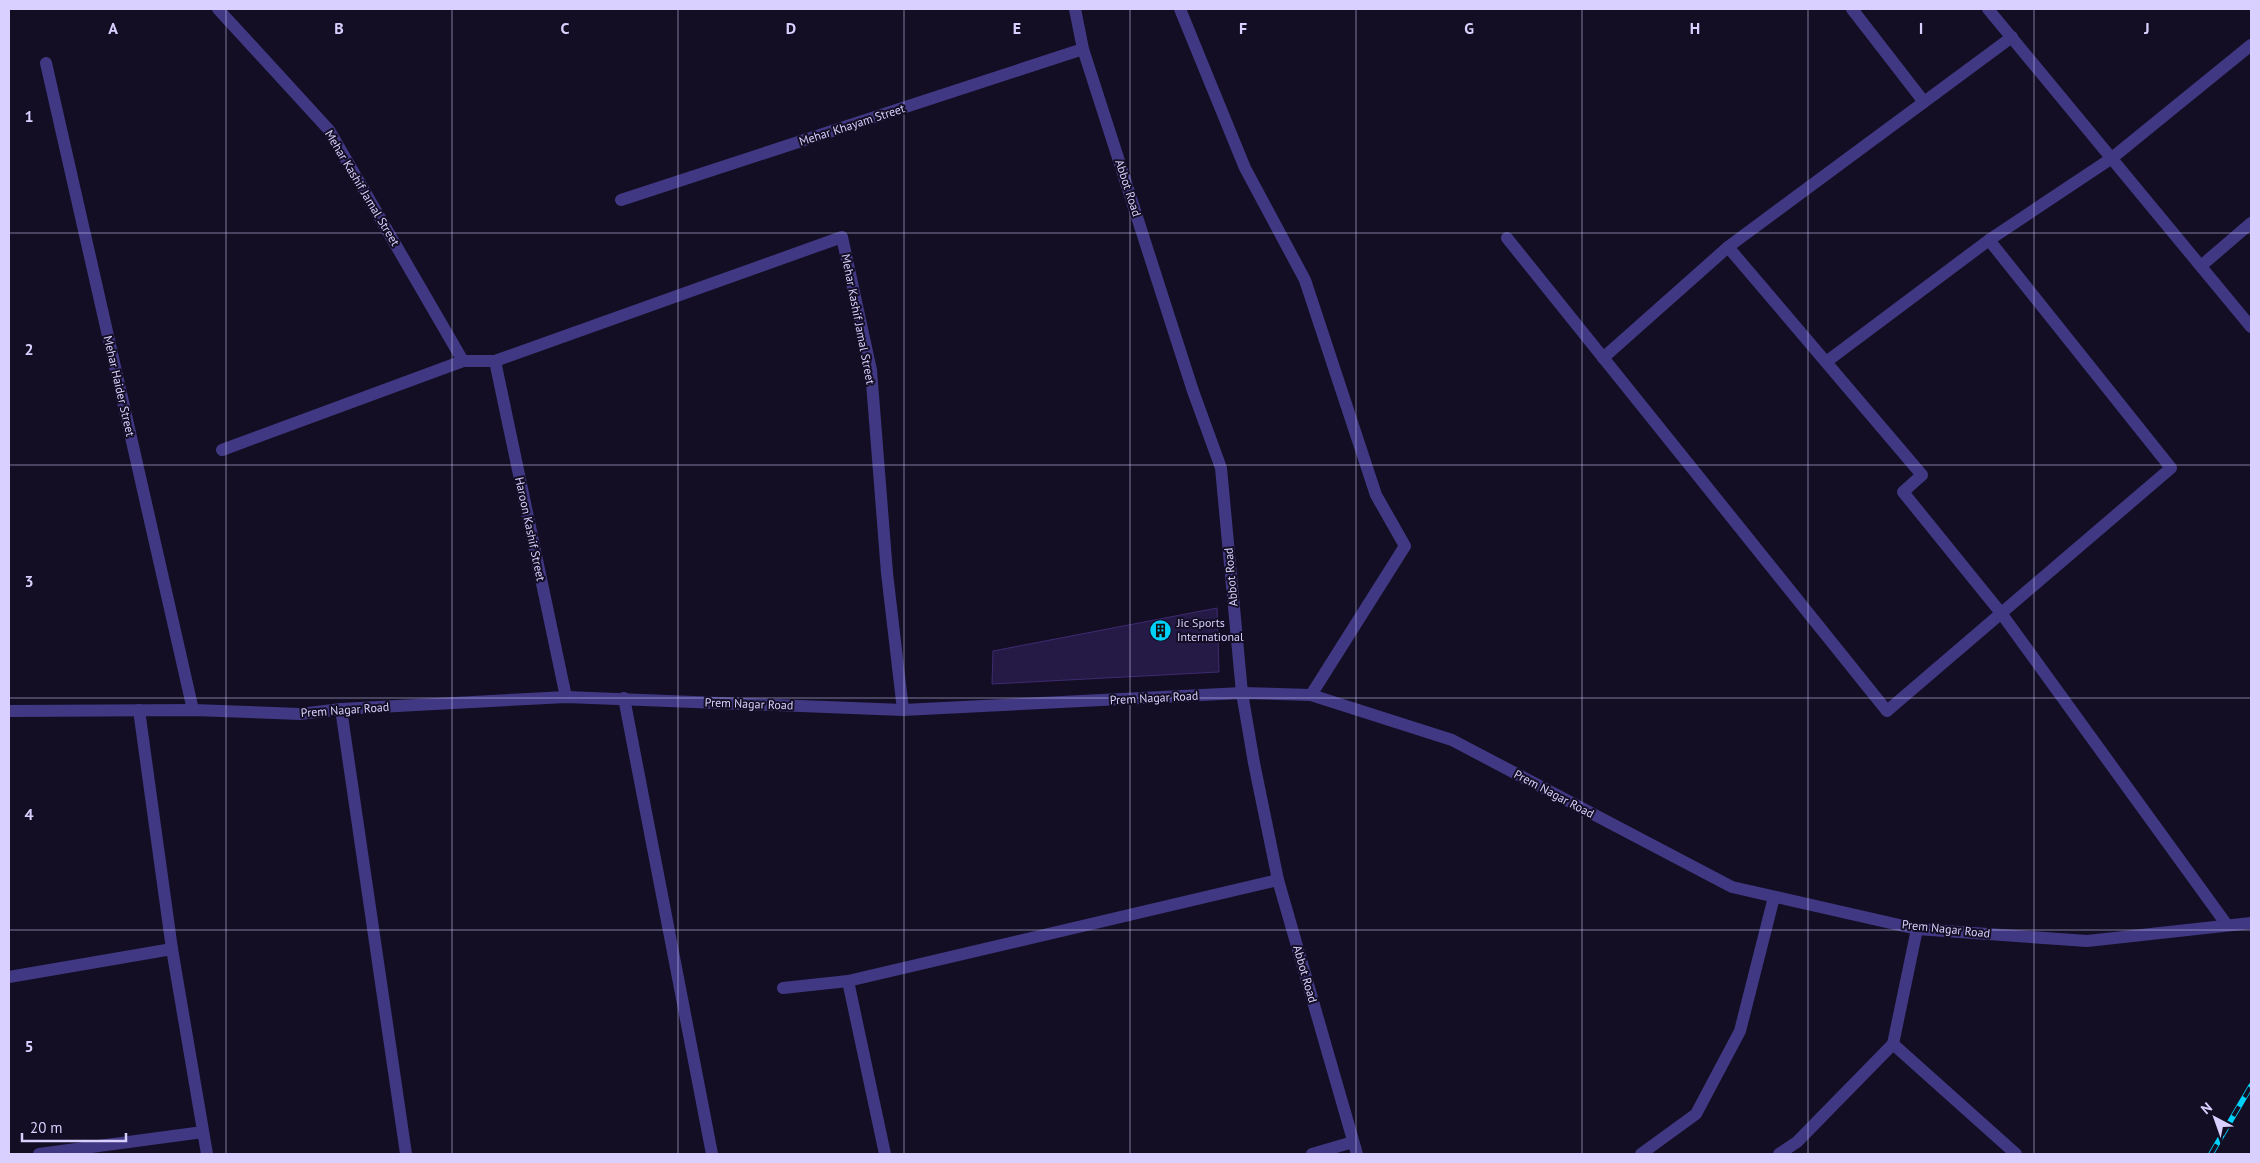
<svg xmlns="http://www.w3.org/2000/svg" width="2260" height="1163" viewBox="0 0 2260 1163" font-family="'PT Sans',sans-serif">
  <style>
    .building { fill: #251a45; stroke: #3e2b71 }
    .lines { fill: none; stroke-linecap: round; stroke-linejoin: round }
    .minor { stroke: #403883; stroke-width: 12 }
    .rail-casing { stroke: #00d1fb; stroke-width: 5.5 }
    .rail { stroke: #130e23; stroke-width: 4; stroke-dasharray: 11; stroke-linecap: butt }
    .grid { fill: none; stroke: #d9d0ff; stroke-width: 1; stroke-opacity: 0.55 }
    .labels { text-anchor: middle; stroke-width: 4; stroke-linejoin: round; paint-order: stroke }
    .street-label { font-size: 12px; fill: #d9d0ff; stroke: #130e23 }
    .poi-label { font-size: 12px; fill: #d9d0ff; stroke: #130e23; text-anchor: start }
    .grid-label { font-size: 16px; text-anchor: middle; font-weight: bold; fill: #d9d0ff; stroke: #130e23; stroke-width: 4; stroke-linejoin: round; paint-order: stroke }
  </style>
  <rect width="100%" height="100%" fill="#130e23"/>
  <path class="building" d="M 1217,608 L 1219,672 L 992,684 L 993,651 Z"/>
  <g class="lines">
    <g class="minor">
      <path d="M 218,9 L 329,130 L 463,361 L 495,361 L 842,237 L 871,370 L 887,573 L 903,710"/>
      <path d="M 1075,9 L 1083,49 L 1193,391 L 1221,468 L 1242,693 L 1254,763 L 1278,880 L 1357,1154"/>
      <path d="M 1180,9 L 1245,168 L 1305,280 L 1376,495 L 1405,546 L 1311,695"/>
      <path d="M 1852,9 L 1924,102"/>
      <path d="M 1988,9 L 2251,327"/>
      <path d="M 46,63 L 193,710"/>
      <path d="M 621,200 L 1083,49"/>
      <path d="M 1507,238 L 1887,711 L 2171,468 L 1989,240"/>
      <path d="M 1728,247 L 1922,475 L 1903,492 L 2001,613 L 2227,925"/>
      <path d="M 2201,266 L 2251,223"/>
      <path d="M 1603,358 L 1728,247 L 2012,37"/>
      <path d="M 495,361 L 566,697"/>
      <path d="M 1826,362 L 1989,240 L 2112,158 L 2251,45"/>
      <path d="M 222,450 L 463,361"/>
      <path d="M 624,698 L 712,1154"/>
      <path d="M 341,709 L 406,1154"/>
      <path d="M 139,710 L 172,949 L 207,1154"/>
      <path d="M 9,711 L 193,710 L 300,714 L 341,709 L 566,697 L 903,710 L 1242,693 L 1311,695 L 1452,740 L 1732,887 L 1917,929 L 2087,941 L 2251,923"/>
      <path d="M 9,977 L 172,949"/>
      <path d="M 848,981 L 885,1154"/>
      <path d="M 783,988 L 848,981 L 1278,880"/>
      <path d="M 1893,1044 L 2016,1154"/>
      <path d="M 39,1154 L 203,1132"/>
      <path d="M 1312,1154 L 1353,1142"/>
      <path d="M 1641,1154 L 1696,1114 L 1740,1031 L 1774,897"/>
      <path d="M 1779,1154 L 1797,1142 L 1893,1044 L 1917,929"/>
    </g>
    <defs>
      <path id="rail" d="M 2211,1154 L 2251,1086"/>
    </defs>
    <use href="#rail" class="rail-casing"/>
    <use href="#rail" class="rail"/>
  </g>
  <path class="grid" d="M 226,9 L 226,1154M 452,9 L 452,1154M 678,9 L 678,1154M 904,9 L 904,1154M 1130,9 L 1130,1154M 1356,9 L 1356,1154M 1582,9 L 1582,1154M 1808,9 L 1808,1154M 2034,9 L 2034,1154M 9,233 L 2251,233M 9,465 L 2251,465M 9,698 L 2251,698M 9,930 L 2251,930"/>
  <defs>
    <symbol id="building-disc" viewBox="-11 -11 22 22"><circle r="9.5" fill="#00d1fb" stroke="#130e23"/><path d="M-4-6H4V6H1V3H-1V6H-4ZM-2.5-4.3h1.7v1.8h-1.7ZM.8-4.3h1.7v1.8H.8ZM-2.5-1h1.7V.8h-1.7ZM.8-1h1.7V.8H.8Z" fill="#111"/></symbol>
  </defs>
  <g fill-rule="evenodd">
    <use href="#building-disc" x="1148" y="618" width="25" height="25"/>
  </g>
  <g class="labels">
    <g class="street-label">
      <text transform="translate(852 125) rotate(-18)" y="4">Mehar Khayam Street</text>
      <text transform="translate(362 188) rotate(59)" y="4">Mehar Kashif Jamal Street</text>
      <text transform="translate(1128 188) rotate(72)" y="4">Abbot Road</text>
      <text transform="translate(858 319) rotate(79)" y="4">Mehar Kashif Jamal Street</text>
      <text transform="translate(119 386) rotate(77)" y="4">Mehar Haider Street</text>
      <text transform="translate(530 529) rotate(78)" y="4">Haroon Kashif Street</text>
      <text transform="translate(1231 577) rotate(-95)" y="4">Abbot Road</text>
      <text transform="translate(1154 698) rotate(-3)" y="4">Prem Nagar Road</text>
      <text transform="translate(749 704) rotate(2)" y="4">Prem Nagar Road</text>
      <text transform="translate(345 710) rotate(-4)" y="4">Prem Nagar Road</text>
      <text transform="translate(1554 794) rotate(28)" y="4">Prem Nagar Road</text>
      <text transform="translate(1946 929) rotate(6)" y="4">Prem Nagar Road</text>
      <text transform="translate(1305 974) rotate(74)" y="4">Abbot Road</text>
    </g>
    <g class="poi-label">
      <text x="1177" y="627">Jic Sports<tspan x="1177" dy="14">International</tspan></text>
    </g>
  </g>
  <g class="grid-label">
    <text x="113" y="34">A</text>
    <text x="339" y="34">B</text>
    <text x="565" y="34">C</text>
    <text x="791" y="34">D</text>
    <text x="1017" y="34">E</text>
    <text x="1243" y="34">F</text>
    <text x="1469" y="34">G</text>
    <text x="1695" y="34">H</text>
    <text x="1921" y="34">I</text>
    <text x="2147" y="34">J</text>
    <text x="29" y="122">1</text>
    <text x="29" y="355">2</text>
    <text x="29" y="587">3</text>
    <text x="29" y="820">4</text>
    <text x="29" y="1052">5</text>
  </g>
  <rect width="2260" height="1163" fill="none" stroke="#d9d0ff" stroke-width="20"/>
  <g transform="translate(2215 1118) rotate(319)" stroke="#130e23" stroke-width="4" paint-order="stroke">
  <path d="M0-4L9 19L0 12L-9 19Z" fill="#d9d0ff"/>
  <text y="-8" font-size="14" font-weight="bold" text-anchor="middle" fill="#d9d0ff">N</text>
  </g>
  <path d="M22 1133v8h104v-8" fill="none" stroke="#d9d0ff" stroke-width="2.5"/>
  <text x="30" y="1133" font-size="15" fill="#d9d0ff" stroke="#130e23" stroke-width="4" paint-order="stroke">20 m</text>
</svg>
